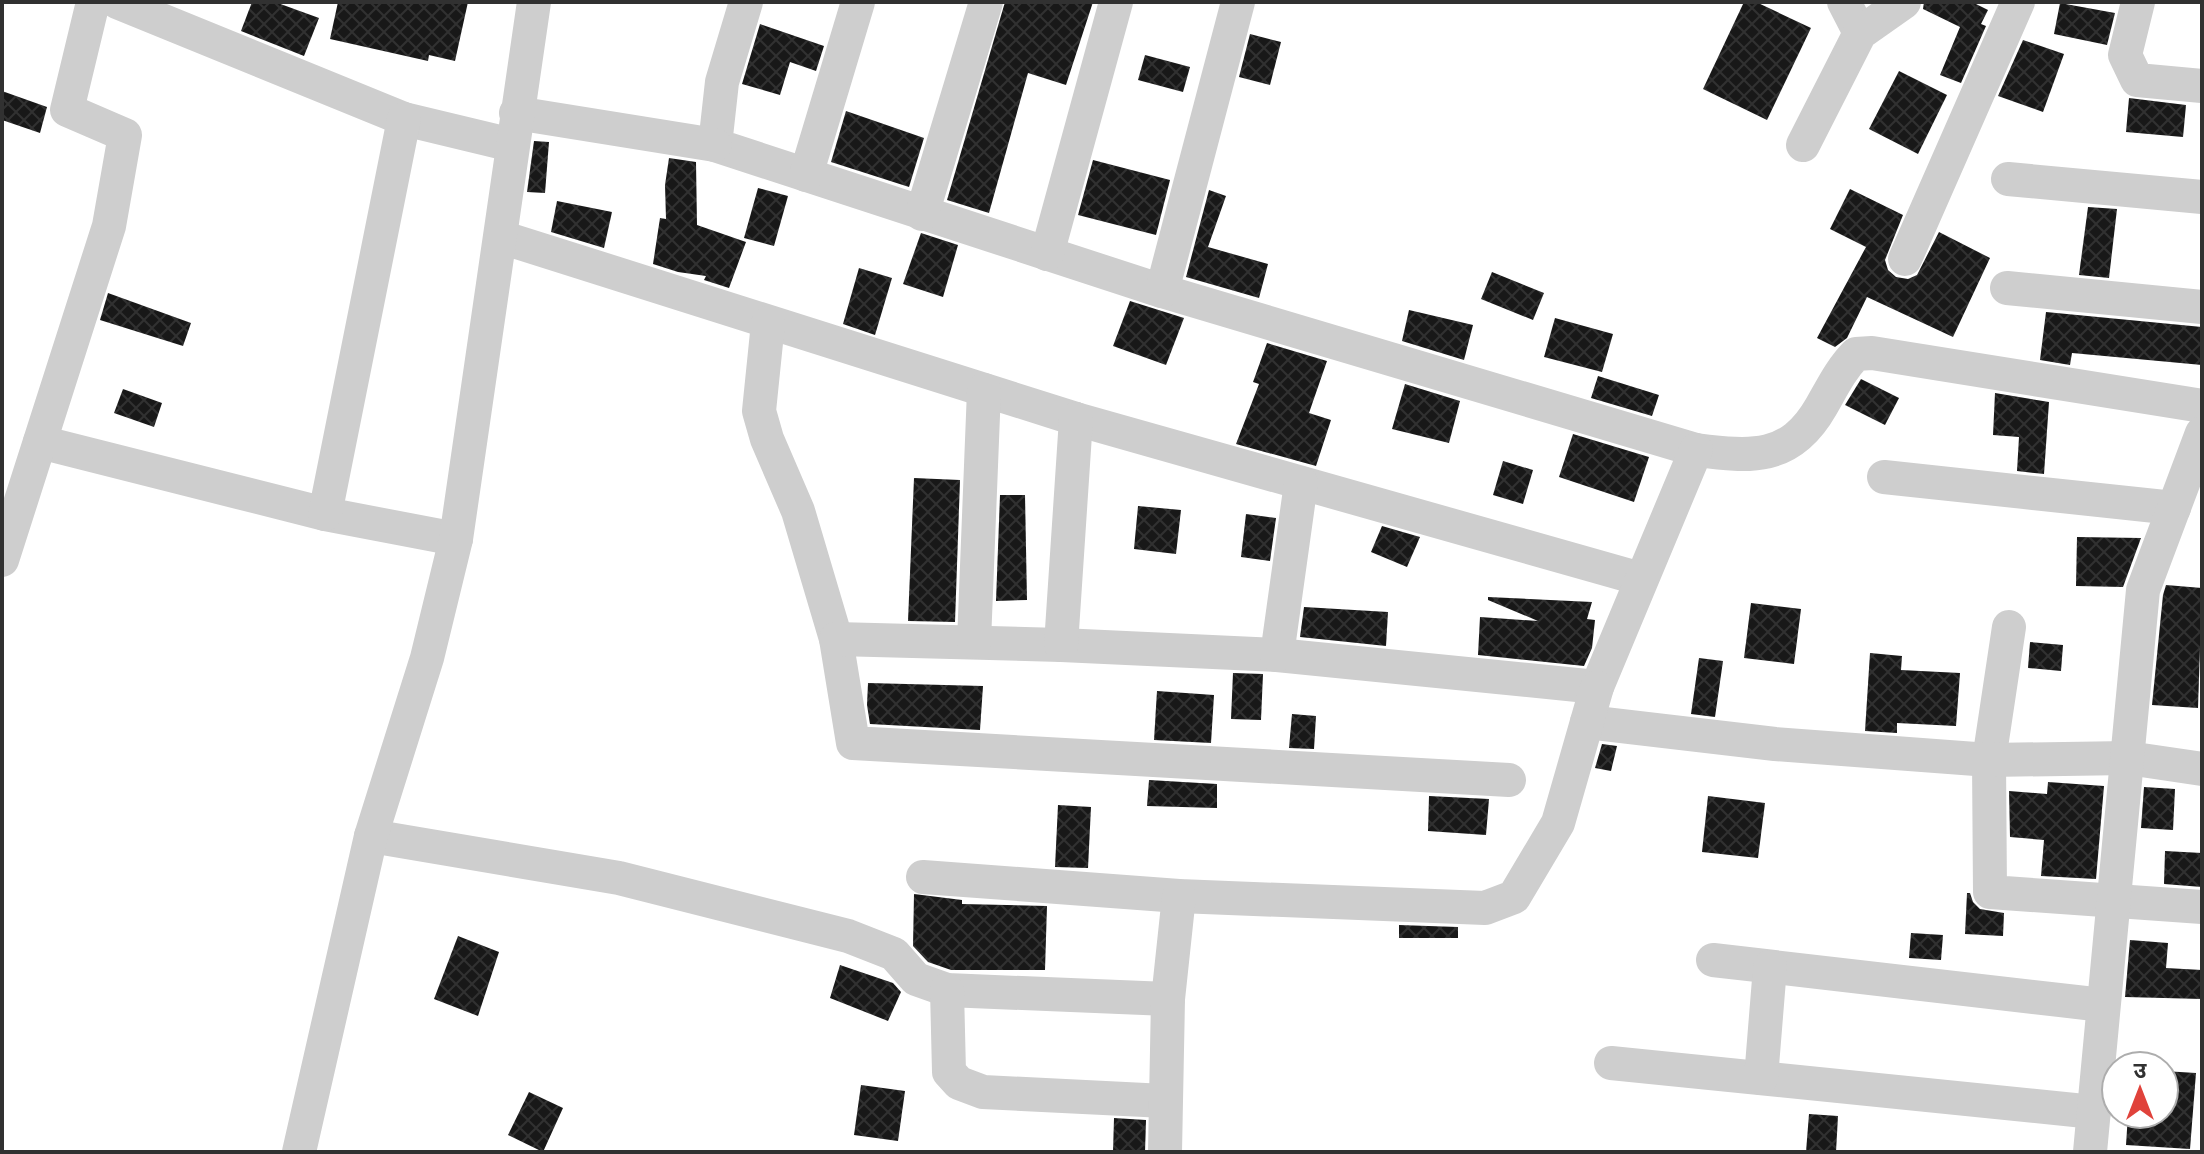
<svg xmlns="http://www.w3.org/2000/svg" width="2204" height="1154" viewBox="0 0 2204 1154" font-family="'Nunito Sans','Noto Sans Devanagari',sans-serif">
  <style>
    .building { fill: url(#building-cross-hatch) }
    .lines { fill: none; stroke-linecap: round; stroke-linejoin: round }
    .minor { stroke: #cecece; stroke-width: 34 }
  </style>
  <defs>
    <pattern id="building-cross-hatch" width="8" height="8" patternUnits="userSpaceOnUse" patternTransform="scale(2)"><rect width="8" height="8" fill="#181818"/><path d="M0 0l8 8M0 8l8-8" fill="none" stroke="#313131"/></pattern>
  </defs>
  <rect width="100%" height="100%" fill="#fff"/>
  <g class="building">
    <path d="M 252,2 L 275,2 L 319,18 L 304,56 L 241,31 Z"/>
    <path d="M 338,2 L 468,2 L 455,61 L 429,55 L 428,61 L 330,39 Z"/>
    <path d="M 1005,2 L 1093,2 L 1066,85 L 1028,73 L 989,213 L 947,200 Z"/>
    <path d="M 1744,2 L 1756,2 L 1811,28 L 1767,120 L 1703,89 Z"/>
    <path d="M 1924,2 L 1972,2 L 1988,10 L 1981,24 L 1986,26 L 1961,83 L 1940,75 L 1960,27 L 1923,9 Z"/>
    <path d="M 2060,3 L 2115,13 L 2107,45 L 2054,34 Z"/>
    <path d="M 760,24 L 824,46 L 816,71 L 790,62 L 780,95 L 742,84 Z"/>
    <path d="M 1250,34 L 1281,42 L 1270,85 L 1239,77 Z"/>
    <path d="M 2023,40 L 2064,54 L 2043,112 L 1998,96 Z"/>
    <path d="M 1145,55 L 1190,67 L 1183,92 L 1138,80 Z"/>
    <path d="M 1899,71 L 1947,95 L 1918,154 L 1869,129 Z"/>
    <path d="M 2,91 L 47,107 L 40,133 L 2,120 Z"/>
    <path d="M 2129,98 L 2186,105 L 2183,137 L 2126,132 Z"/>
    <path d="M 846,111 L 924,138 L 909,187 L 831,162 Z"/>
    <path d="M 534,141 L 549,142 L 545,193 L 527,192 Z"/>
    <path d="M 669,158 L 696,162 L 697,225 L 746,242 L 729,288 L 704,280 L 706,276 L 678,272 L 653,264 L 660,218 L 666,219 L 665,185 Z"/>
    <path d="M 1093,160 L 1170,180 L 1156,235 L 1078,215 Z"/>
    <path d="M 758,188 L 788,196 L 774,246 L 744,238 Z"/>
    <path d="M 1850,189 L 1903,215 L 1885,260 L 1888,270 L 1896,277 L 1908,279 L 1917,275 L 1939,232 L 1990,258 L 1953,337 L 1867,297 L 1847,338 L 1835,347 L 1817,338 L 1866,247 L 1830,229 Z"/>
    <path d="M 1209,190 L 1226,196 L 1208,247 L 1268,264 L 1259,298 L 1186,277 Z"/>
    <path d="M 557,201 L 612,212 L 604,248 L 551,232 Z"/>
    <path d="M 2088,207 L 2117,209 L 2109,278 L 2079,275 Z"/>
    <path d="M 921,233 L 958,245 L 943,297 L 903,284 Z"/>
    <path d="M 859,268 L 892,278 L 875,335 L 843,324 Z"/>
    <path d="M 1492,272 L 1544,293 L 1533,320 L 1481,299 Z"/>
    <path d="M 108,293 L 191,323 L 183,346 L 100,320 Z"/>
    <path d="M 1130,301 L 1184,318 L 1166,365 L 1113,346 Z"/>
    <path d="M 1409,310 L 1473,325 L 1464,360 L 1402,341 Z"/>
    <path d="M 2046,312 L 2202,327 L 2202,365 L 2072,353 L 2070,365 L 2040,360 Z"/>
    <path d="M 1555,318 L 1613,334 L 1602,372 L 1544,357 Z"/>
    <path d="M 1267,343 L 1327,361 L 1309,413 L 1331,420 L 1316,466 L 1236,444 L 1259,384 L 1253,382 Z"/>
    <path d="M 1598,376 L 1659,395 L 1652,416 L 1591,398 Z"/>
    <path d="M 1861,379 L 1899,398 L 1885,425 L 1845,405 Z"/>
    <path d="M 1405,384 L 1460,401 L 1449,443 L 1392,429 Z"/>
    <path d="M 123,389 L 162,403 L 154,427 L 114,413 Z"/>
    <path d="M 1995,393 L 2049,402 L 2044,474 L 2017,471 L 2019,437 L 1993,435 Z"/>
    <path d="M 1573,434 L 1649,457 L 1634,502 L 1559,477 Z"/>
    <path d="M 1503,461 L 1533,470 L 1523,504 L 1493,495 Z"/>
    <path d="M 914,478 L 960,480 L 955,622 L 908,621 Z"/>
    <path d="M 1000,495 L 1025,495 L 1027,600 L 996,601 Z"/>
    <path d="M 1138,506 L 1181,510 L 1176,554 L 1134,549 Z"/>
    <path d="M 1246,514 L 1276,518 L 1270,561 L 1241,557 Z"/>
    <path d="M 1382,526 L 1420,537 L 1407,567 L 1371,552 Z"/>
    <path d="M 2077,537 L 2141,538 L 2123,587 L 2076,586 Z"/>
    <path d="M 2166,585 L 2202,588 L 2198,708 L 2152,705 L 2163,595 Z"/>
    <path d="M 1488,597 L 1592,602 L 1587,619 L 1595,620 L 1592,648 L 1584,666 L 1478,655 L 1480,617 L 1538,621 L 1488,600 Z"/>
    <path d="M 1751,603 L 1801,609 L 1794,664 L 1744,658 Z"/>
    <path d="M 1304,607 L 1388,612 L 1386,646 L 1300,637 Z"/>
    <path d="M 2030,642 L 2063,645 L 2061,671 L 2028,668 Z"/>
    <path d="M 1870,653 L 1902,656 L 1901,670 L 1960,673 L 1956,726 L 1897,723 L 1897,733 L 1865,731 Z"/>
    <path d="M 1699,658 L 1723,661 L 1715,717 L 1691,714 Z"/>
    <path d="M 1233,673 L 1263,674 L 1261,720 L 1231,719 Z"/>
    <path d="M 868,683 L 983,686 L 980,730 L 870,724 L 867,705 Z"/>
    <path d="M 1157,691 L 1214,695 L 1211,743 L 1154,740 Z"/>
    <path d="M 1292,714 L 1316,716 L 1314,749 L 1289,748 Z"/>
    <path d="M 1602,744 L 1617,746 L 1611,771 L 1595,768 Z"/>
    <path d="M 1149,780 L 1217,784 L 1217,808 L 1147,806 Z"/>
    <path d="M 2048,782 L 2104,786 L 2096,879 L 2041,876 L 2044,840 L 2010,837 L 2009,791 L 2047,794 Z"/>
    <path d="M 2144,787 L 2175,789 L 2173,830 L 2141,828 Z"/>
    <path d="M 1429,796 L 1489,799 L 1486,835 L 1428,831 Z"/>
    <path d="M 1708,796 L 1765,803 L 1758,858 L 1702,852 Z"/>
    <path d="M 1058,805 L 1091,807 L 1088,868 L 1055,867 Z"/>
    <path d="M 2165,851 L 2202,853 L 2202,887 L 2164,884 Z"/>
    <path d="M 1967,893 L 1970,893 L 1973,902 L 1980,909 L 2004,913 L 2003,936 L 1965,934 Z"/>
    <path d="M 914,894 L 962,900 L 962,904 L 1047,906 L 1045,970 L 951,970 L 928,962 L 913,946 Z"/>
    <path d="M 1399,925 L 1458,927 L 1458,938 L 1399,938 Z"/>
    <path d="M 1911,933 L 1943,935 L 1941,960 L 1909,958 Z"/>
    <path d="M 458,936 L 499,952 L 478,1016 L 434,999 Z"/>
    <path d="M 2130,940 L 2168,943 L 2166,968 L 2202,970 L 2202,999 L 2125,997 Z"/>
    <path d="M 840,965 L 893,983 L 901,992 L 888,1021 L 830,998 Z"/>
    <path d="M 2164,1071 L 2196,1073 L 2190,1149 L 2126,1145 L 2128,1114 L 2164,1114 Z"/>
    <path d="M 861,1085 L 905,1091 L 898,1141 L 854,1135 Z"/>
    <path d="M 529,1092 L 563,1108 L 543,1152 L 508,1135 Z"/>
    <path d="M 1809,1114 L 1838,1116 L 1836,1152 L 1806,1152 Z"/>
    <path d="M 1114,1118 L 1146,1120 L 1145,1152 L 1113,1152 Z"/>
  </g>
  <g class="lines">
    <g class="minor">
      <path d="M 117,2 L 404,119 L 512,145"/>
      <path d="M 746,2 L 722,82 L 715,145 L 1162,291 L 1696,450 C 1751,457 1790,461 1821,407 C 1832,388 1841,369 1856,354 L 1872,353 L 2202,406"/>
      <path d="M 1844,2 L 1860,33"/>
      <path d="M 2138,2 L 2125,55 L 2137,80 L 2202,86"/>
      <path d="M 516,113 L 715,145"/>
      <path d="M 1803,145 L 1860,33 L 1904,2"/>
      <path d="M 806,175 L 858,2"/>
      <path d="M 2008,179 L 2202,197"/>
      <path d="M 922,214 L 986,2"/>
      <path d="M 501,237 L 1076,419 L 1641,579"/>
      <path d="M 1047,254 L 1116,2"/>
      <path d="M 1905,259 L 2018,2"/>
      <path d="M 2007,288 L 2202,307"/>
      <path d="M 1162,291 L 1238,2"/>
      <path d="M 768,323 L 759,411 L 767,439 L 798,511 L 836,639 L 853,743 L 1509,780"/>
      <path d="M 40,442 L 325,514 L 456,539"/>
      <path d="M 1884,477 L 2174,508"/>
      <path d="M 325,514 L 404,119"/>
      <path d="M 2,560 L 109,226 L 125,135 L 67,110 L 93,2"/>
      <path d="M 2009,627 L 1989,760 L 1990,892 L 2202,907"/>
      <path d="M 836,639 L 1061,645 L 1277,655 L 1597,687 L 1696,450"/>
      <path d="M 974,642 L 984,390"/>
      <path d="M 1061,645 L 1076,419"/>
      <path d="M 1277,655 L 1301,483"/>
      <path d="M 1587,722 L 1775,744 L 1989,760 L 2128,758 L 2202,769"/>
      <path d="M 371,836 L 619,878 L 848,936 L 894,954 L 916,979 L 947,990 L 1168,999"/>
      <path d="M 923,877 L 1179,896 L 1485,908 L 1514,897 L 1558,823 L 1597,687"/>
      <path d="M 1713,960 L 2103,1005"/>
      <path d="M 947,990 L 949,1072 L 959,1083 L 983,1092 L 1165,1101"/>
      <path d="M 1611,1063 L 2094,1112"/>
      <path d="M 1761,1078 L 1770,967"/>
      <path d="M 299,1152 L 371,836 L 427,658 L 456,539 L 534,2"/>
      <path d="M 1165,1152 L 1168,999 L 1179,896"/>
      <path d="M 2090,1152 L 2143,590 L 2202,433"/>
    </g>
  </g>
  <rect width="2204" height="1154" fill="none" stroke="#313131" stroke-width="8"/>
  <g transform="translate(2140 1090)"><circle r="38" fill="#ffffff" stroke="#adadad" stroke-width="2"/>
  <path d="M0-6L14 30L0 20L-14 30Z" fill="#e0423b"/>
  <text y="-12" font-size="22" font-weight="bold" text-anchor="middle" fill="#313131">उ</text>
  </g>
</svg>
